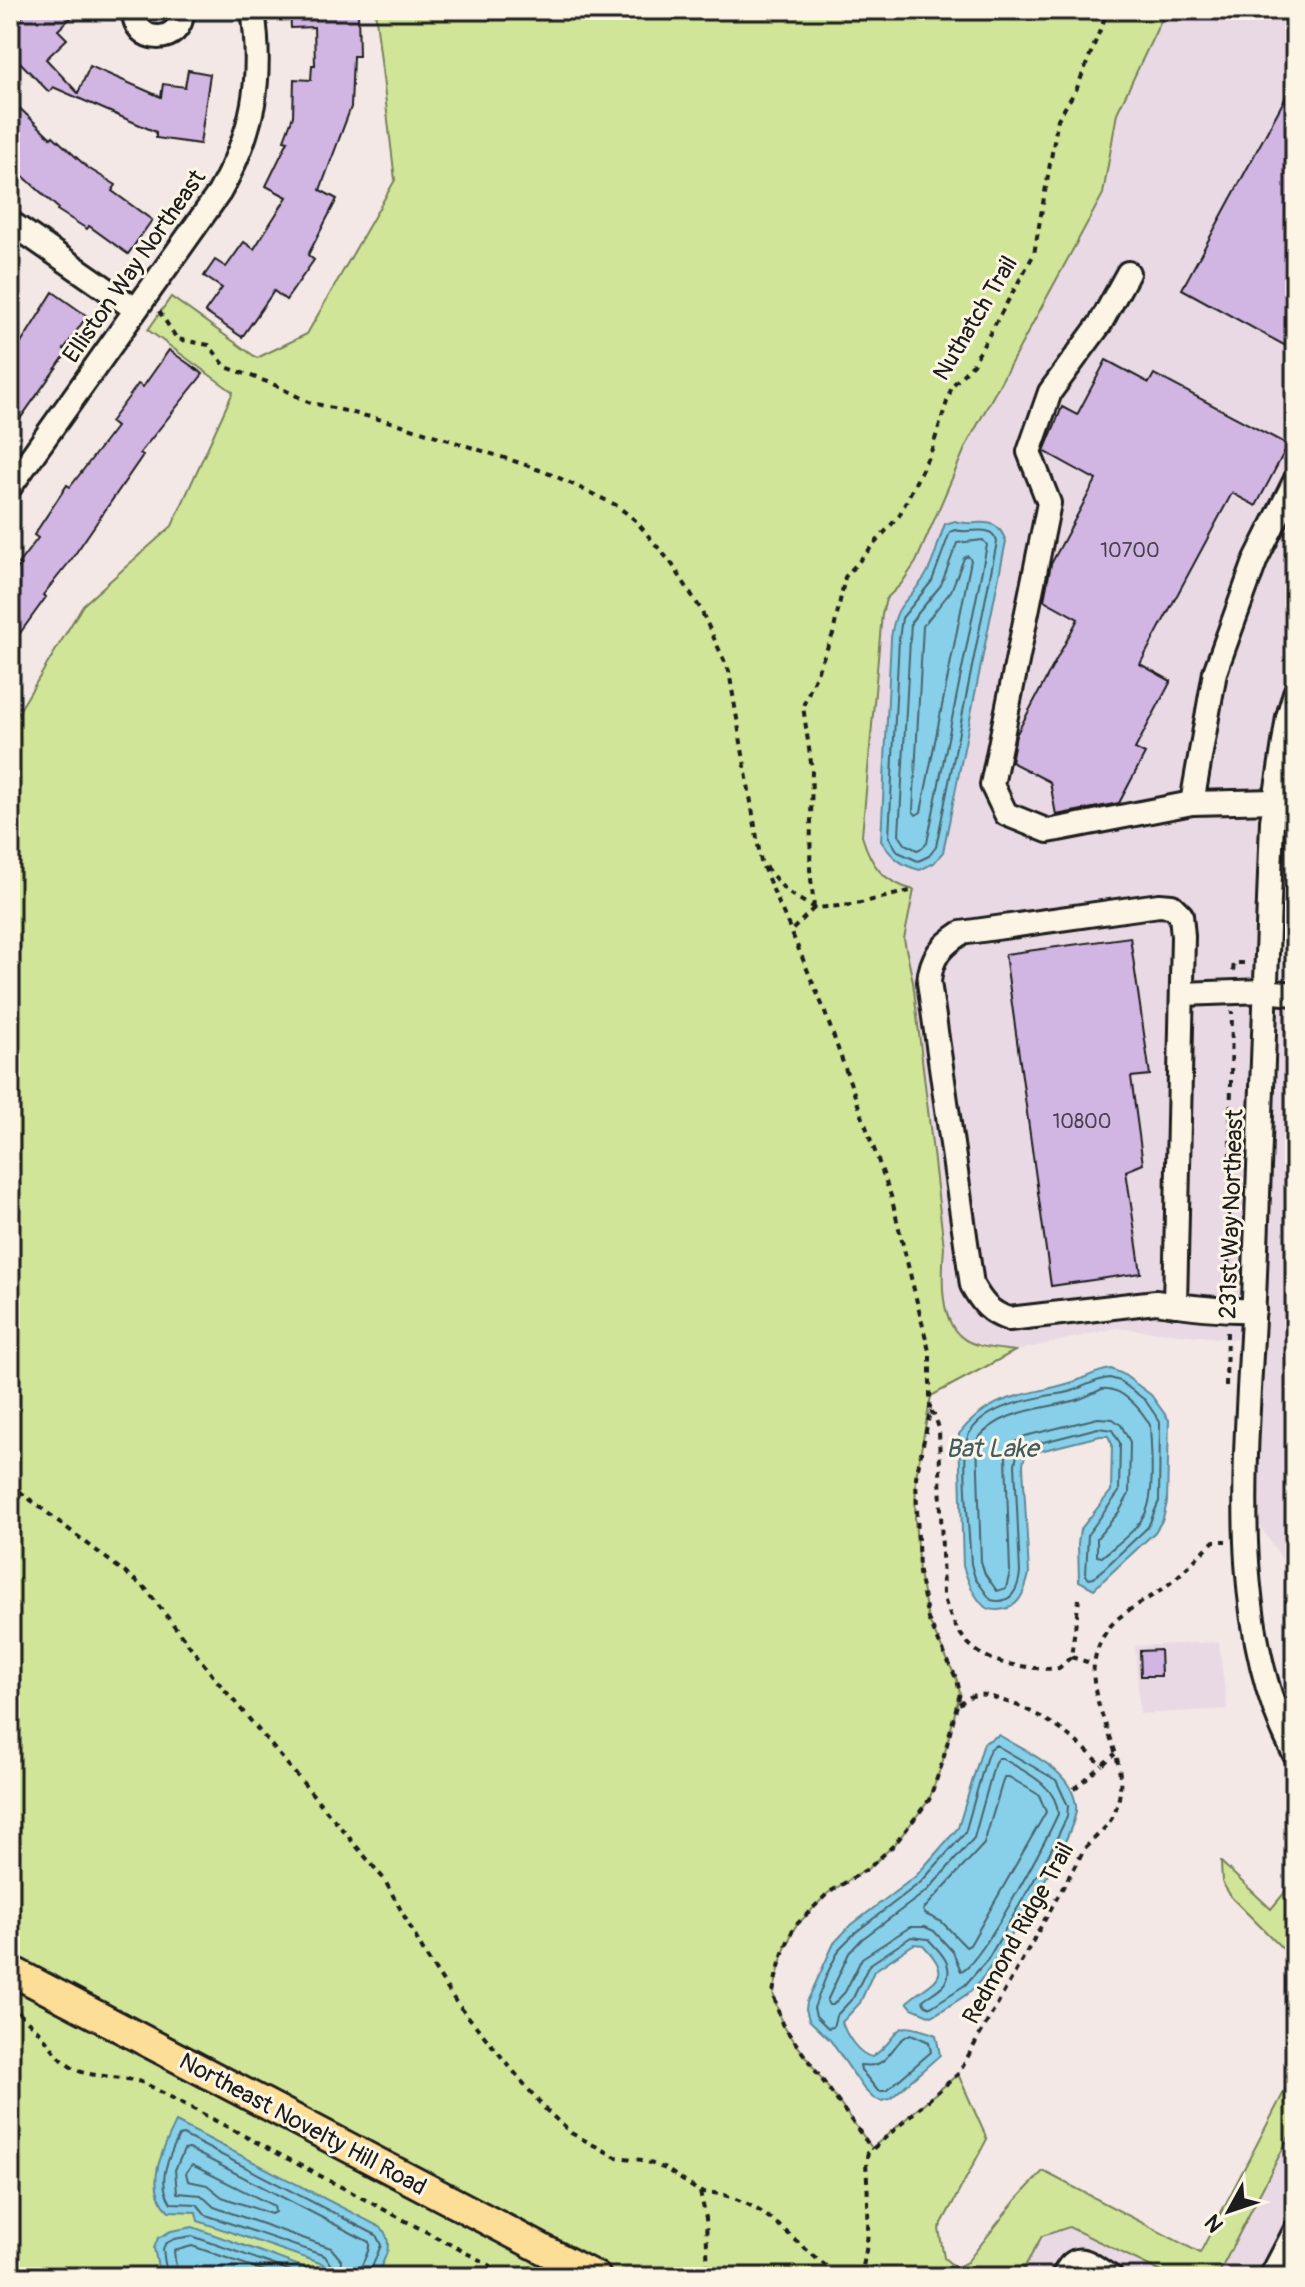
<svg xmlns="http://www.w3.org/2000/svg" width="1305" height="2287" viewBox="0 0 1305 2287" font-family="Pangolin,sans-serif">
  <style>
    .built { fill: #e9d9e4 }
    .green { fill: #d1e599; stroke: #76805a; stroke-width: 2 }
    .water { fill: #88d0e9; stroke: #5d8897; stroke-width: 2 }
    .lines { fill: none; stroke-linecap: round; stroke-linejoin: round }
    .shore { stroke: #47646e; stroke-width: 2 }
    .building { fill: #d1b5e3; stroke: #1c1c1c; stroke-width: 2 }
    .minor-casing { stroke: #1c1c1c; stroke-width: 28 }
    .major-casing { stroke: #1c1c1c; stroke-width: 34 }
    .path { stroke: #1c1c1c; stroke-width: 4; stroke-dasharray: 6 6; stroke-linecap: butt }
    .minor { stroke: #fcf5e5; stroke-width: 22 }
    .major { stroke: #fdde96; stroke-width: 28 }
    .labels { text-anchor: middle; stroke-width: 6; stroke-linejoin: round; paint-order: stroke }
    .number-label { font-size: 20px; fill: #49424e }
    .street-label { font-size: 24px; fill: #1c1c1c; stroke: #fcf5e5 }
    .water-label { font-size: 26px; font-style: italic; fill: #425b64; stroke: #fcf5e5 }
  </style>
  <rect width="100%" height="100%" fill="#f3e8e5"/>
  <filter id="ink" filterUnits="userSpaceOnUse"><feTurbulence type="fractalNoise" baseFrequency=".0125" numOctaves="2"/><feDisplacementMap in="SourceGraphic" scale="16" xChannelSelector="R" yChannelSelector="G"/><feConvolveMatrix kernelMatrix="1 2 1 2 8 2 1 2 1" color-interpolation-filters="sRGB"/></filter>
  <g filter="url(#ink)">
    <g class="built">
      <path d="M 1166,10 L 1295,10 L 1295,692 L 1264,991 L 1295,994 L 1295,1578 L 1247,1507 L 1253,1341 L 1116,1328 L 1015,1351 L 991,1348 L 964,1340 L 946,1315 L 942,1279 L 944,1247 L 913,982 L 904,939 L 914,890 L 896,885 L 880,872 L 867,854 L 862,836 L 882,614 L 886,599 L 901,584 L 916,562 L 966,446 L 1103,195 L 1117,113 Z"/>
      <path d="M 1219,1642 L 1227,1709 L 1140,1714 L 1135,1646 Z"/>
      <path d="M 1295,2125 L 1295,2277 L 1217,2277 Z"/>
      <path d="M 1069,2227 L 1172,2277 L 1019,2277 L 1042,2236 Z"/>
    </g>
    <g class="green">
      <path d="M 375,10 L 1166,10 L 1117,113 L 1103,194 L 966,446 L 916,562 L 901,584 L 886,599 L 882,614 L 862,836 C 871,866 883,882 914,890 L 904,939 L 913,982 L 944,1247 C 942,1275 938,1324 966,1340 C 979,1348 1000,1349 1015,1351 L 931,1396 L 916,1477 L 915,1519 L 919,1573 L 928,1619 L 957,1680 L 960,1693 L 942,1764 L 929,1800 L 895,1844 L 869,1868 L 828,1893 L 795,1927 L 783,1953 L 773,1993 L 782,2024 L 872,2148 L 958,2074 L 987,2139 L 939,2229 L 944,2258 L 956,2268 L 967,2262 L 1016,2200 L 1043,2171 L 1200,2253 L 1295,2071 L 1295,2125 L 1217,2277 L 1172,2277 L 1069,2227 L 1042,2236 L 1019,2277 L 10,2277 L 10,726 L 83,605 L 172,526 L 233,392 L 148,330 L 171,297 L 257,358 L 307,334 L 395,180 Z"/>
      <path d="M 1221,1862 L 1271,1909 L 1295,1880 L 1295,1961 L 1232,1898 L 1222,1882 Z"/>
    </g>
    <g class="water">
      <path d="M 955,521 C 977,529 994,511 1006,541 L 943,852 L 934,863 L 920,870 C 900,865 892,857 881,841 L 891,638 C 896,602 905,605 924,578 C 934,564 938,541 945,524 Z"/>
      <path d="M 1111,1369 L 1123,1374 L 1151,1395 L 1169,1420 L 1167,1502 L 1163,1519 L 1155,1532 L 1094,1589 L 1079,1581 L 1078,1543 L 1080,1530 L 1111,1491 L 1112,1444 L 1108,1436 L 1100,1436 L 1028,1454 L 1024,1459 L 1023,1465 L 1029,1574 C 1025,1591 1019,1610 998,1610 C 993,1610 989,1610 985,1607 C 974,1597 967,1579 963,1566 L 959,1434 C 991,1393 1024,1397 1070,1383 C 1084,1379 1095,1371 1111,1369 Z"/>
      <path d="M 999,1735 C 1027,1753 1072,1769 1076,1806 C 1080,1831 993,1970 972,1990 C 968,1994 936,2015 931,2016 L 912,2008 L 907,2002 C 935,1978 955,1979 923,1945 L 914,1944 L 874,1971 L 860,2003 L 842,2022 C 846,2035 858,2054 872,2057 C 905,2035 887,2016 936,2035 L 940,2055 L 890,2099 L 882,2101 L 873,2098 L 864,2089 L 830,2040 L 809,2020 L 806,2009 L 807,2002 L 834,1943 L 850,1926 L 916,1876 L 958,1828 L 984,1743 Z"/>
      <path d="M 176,2122 L 382,2228 C 395,2246 384,2260 375,2277 L 160,2277 L 154,2248 L 158,2238 L 171,2231 L 193,2227 L 316,2272 L 321,2273 L 324,2269 L 323,2264 L 198,2221 L 196,2212 L 169,2211 C 143,2186 163,2149 176,2122 Z"/>
    </g>
    <g class="lines">
      <g class="shore">
        <path d="M 955,530 C 971,535 991,522 997,542 L 936,847 L 929,856 L 918,861 L 898,852 L 889,837 L 899,639 L 902,618 L 932,581 L 950,532 Z"/>
        <path d="M 983,540 L 987,545 L 927,843 L 922,848 L 917,850 L 905,844 L 899,835 L 911,622 L 941,585 L 957,543 Z"/>
        <path d="M 968,556 L 971,560 L 921,812 L 916,815 L 913,811 L 923,626 L 951,591 L 964,558 Z"/>
        <path d="M 1110,1378 L 1120,1381 L 1145,1400 L 1160,1422 L 1159,1501 L 1148,1527 L 1094,1578 L 1089,1579 L 1086,1575 L 1088,1534 L 1119,1492 L 1120,1443 L 1112,1430 L 1098,1428 L 1024,1447 L 1017,1455 L 1015,1464 L 1020,1573 C 1018,1590 1011,1605 991,1600 L 975,1578 L 971,1564 C 970,1541 960,1449 969,1434 C 985,1407 1023,1401 1051,1395 C 1059,1394 1068,1393 1075,1390 C 1087,1385 1097,1379 1110,1378 Z"/>
        <path d="M 1102,1389 C 1122,1387 1141,1409 1150,1425 C 1151,1448 1155,1492 1146,1512 C 1138,1530 1117,1544 1102,1557 L 1097,1556 L 1097,1538 L 1119,1512 L 1129,1494 L 1130,1442 L 1121,1425 L 1113,1419 L 1098,1418 L 1025,1436 L 1015,1442 L 1006,1456 L 1010,1572 L 1006,1588 L 997,1591 L 985,1574 L 981,1562 L 977,1440 C 1000,1410 1039,1410 1073,1401 C 1083,1399 1093,1393 1102,1389 Z"/>
        <path d="M 996,1745 L 1056,1780 L 1068,1806 L 1067,1817 L 1048,1856 L 988,1959 L 965,1985 L 931,2007 L 924,2004 L 923,2000 C 929,1995 939,1990 944,1984 C 957,1966 939,1951 928,1939 L 911,1937 L 869,1965 L 853,1998 L 836,2016 L 833,2027 L 828,2028 L 816,2016 L 814,2008 L 827,1974 L 840,1948 L 856,1932 L 921,1882 L 965,1833 L 986,1759 L 990,1749 Z"/>
        <path d="M 1002,1758 C 1024,1772 1057,1784 1058,1814 C 1046,1840 982,1963 961,1971 L 953,1952 L 934,1931 L 925,1927 L 910,1927 L 862,1958 L 845,1992 L 833,2005 L 829,2005 L 827,2001 L 849,1953 L 862,1939 L 928,1890 L 974,1838 L 995,1762 L 998,1758 Z"/>
        <path d="M 1004,1777 L 1009,1777 L 1039,1795 L 1046,1812 L 970,1945 L 966,1947 L 942,1922 L 925,1914 L 923,1910 L 984,1844 Z"/>
        <path d="M 911,2034 L 929,2042 L 931,2052 L 886,2091 L 878,2091 L 861,2070 L 860,2065 C 865,2065 869,2066 874,2065 C 891,2061 895,2039 911,2034 Z"/>
        <path d="M 192,2165 L 274,2206 L 275,2212 L 271,2214 L 222,2197 L 207,2185 L 188,2181 L 186,2173 Z"/>
        <path d="M 167,2277 L 163,2250 L 165,2244 L 174,2239 L 192,2236 L 308,2277"/>
        <path d="M 177,2277 L 174,2251 L 192,2246 L 282,2277"/>
        <path d="M 328,2277 L 332,2267 L 325,2256 L 206,2215 L 197,2204 L 171,2203 C 156,2181 169,2156 179,2136 L 183,2135 L 376,2235 L 381,2245 L 368,2277"/>
        <path d="M 340,2277 L 341,2260 L 331,2248 L 214,2207 L 201,2195 L 177,2193 L 175,2170 L 184,2150 L 189,2149 L 369,2242 C 371,2253 359,2265 358,2277"/>
      </g>
    </g>
    <g class="building">
      <path d="M 29,10 L 79,10 L 58,30 L 67,39 L 46,59 L 78,93 L 90,66 L 161,97 L 163,84 L 185,87 L 188,70 L 210,74 L 200,144 L 156,138 L 156,132 L 53,87 L 49,92 L 10,52 L 10,28 Z"/>
      <path d="M 290,10 L 358,10 L 359,56 L 353,56 L 351,107 L 320,190 L 337,199 L 308,255 L 314,260 L 286,300 L 274,291 L 242,337 L 205,312 L 222,288 L 204,276 L 215,260 L 226,267 L 244,242 L 254,249 L 287,197 L 266,186 L 288,141 L 284,140 L 293,116 L 294,79 L 311,80 L 312,65 L 315,65 L 314,27 L 291,28 Z"/>
      <path d="M 1295,80 L 1295,351 L 1182,289 Z"/>
      <path d="M 10,99 L 51,138 L 53,136 L 88,168 L 116,185 L 112,191 L 152,220 L 128,254 L 89,226 L 87,229 L 57,210 L 58,208 L 10,164 Z"/>
      <path d="M 53,292 L 87,316 L 64,349 L 68,351 L 10,433 L 10,361 Z"/>
      <path d="M 169,350 L 203,374 L 140,453 L 143,455 L 71,560 L 43,595 L 46,597 L 10,647 L 10,580 L 20,565 L 18,564 L 38,538 L 34,535 L 67,485 L 70,487 L 116,427 L 110,422 L 128,398 L 138,384 L 143,387 Z"/>
      <path d="M 1106,360 L 1149,383 L 1154,374 L 1288,445 L 1256,506 L 1232,493 L 1140,664 L 1171,681 L 1135,749 L 1145,754 L 1119,803 L 1056,815 L 1050,782 L 1011,762 L 1016,735 L 1078,619 L 1044,600 L 1051,564 L 1096,480 L 1044,451 L 1062,407 L 1077,415 Z"/>
      <path d="M 1130,937 L 1150,1075 L 1131,1077 L 1143,1164 L 1126,1171 L 1141,1273 L 1051,1286 L 1005,954 Z"/>
      <path d="M 1160,1650 L 1161,1676 L 1141,1676 L 1140,1651 Z"/>
    </g>
    <g class="lines">
      <defs>
        <g id="minor">
          <path d="M 134,10 C 133,46 183,46 182,10"/>
          <path d="M 10,222 L 135,309"/>
          <path d="M 1128,273 L 1100,324 L 1050,392 L 1029,452 L 1049,503 L 992,785 L 1006,814 L 1048,831 L 1192,803"/>
          <path d="M 10,487 L 219,193 C 254,131 263,80 253,10"/>
          <path d="M 1295,693 L 1288,717 L 1272,821 C 1265,972 1260,1123 1255,1274 C 1250,1427 1221,1615 1295,1755"/>
          <path d="M 1275,801 L 1192,803 L 1215,672 L 1256,559 L 1295,481"/>
          <path d="M 1182,994 L 1264,991 L 1295,994"/>
          <path d="M 1175,1305 L 1183,936 L 1181,915 L 1172,906 L 1159,905 L 961,933 C 941,946 931,957 929,982 L 972,1285 C 982,1303 990,1313 1009,1319 L 1156,1302 C 1189,1307 1221,1311 1254,1310"/>
          <path d="M 1063,2277 C 1077,2247 1089,2265 1111,2277"/>
          <path d="M 1271,2277 L 1295,2231"/>
        </g>
        <path id="major" d="M 10,1970 L 596,2277"/>
      </defs>
      <use href="#minor" class="minor-casing"/>
      <use href="#major" class="major-casing"/>
      <g class="path">
        <path d="M 159,311 L 177,339 L 209,345 L 226,367 L 273,384 L 308,402 L 399,424 L 523,464 L 555,476 L 616,505 L 635,520 L 672,564 L 700,608 L 729,671 L 761,862 L 787,892 L 814,908 L 852,905 L 914,890"/>
        <path d="M 763,867 L 791,931"/>
        <path d="M 814,908 L 791,931 L 823,1007 L 891,1196 L 930,1355 L 930,1412 L 916,1477 L 919,1573 L 928,1619 L 957,1680 L 960,1693 L 942,1764 L 929,1800 L 895,1844 L 869,1868 L 828,1893 L 794,1927 L 783,1953 L 776,1977 L 773,1993 L 782,2024 L 872,2149"/>
        <path d="M 814,908 L 810,869 L 812,770 L 803,706 L 833,634 L 845,577 L 899,516 L 932,449 L 952,386 L 973,364 L 1034,254 L 1058,119 L 1077,88 L 1108,10"/>
        <path d="M 1233,971 L 1234,963 L 1246,963"/>
        <path d="M 1228,1290 L 1232,1011"/>
        <path d="M 1226,1386 L 1227,1331"/>
        <path d="M 930,1412 L 934,1414 L 939,1428 L 943,1595 C 956,1638 975,1661 1021,1666 C 1034,1668 1046,1670 1059,1668 L 1071,1657 L 1079,1599"/>
        <path d="M 10,1484 L 145,1588 L 213,1676 L 384,1879 L 426,1956 L 456,2002 L 544,2108 L 571,2133 L 616,2157 L 642,2160 L 666,2169 L 700,2192 L 706,2218 L 708,2277"/>
        <path d="M 1071,1657 L 1094,1664"/>
        <path d="M 959,1704 C 964,1701 969,1696 976,1695 C 984,1693 993,1697 1001,1700 C 1042,1712 1072,1736 1102,1765 L 1115,1754"/>
        <path d="M 1074,1789 L 1102,1765"/>
        <path d="M 10,2004 C 20,2015 32,2024 42,2035 C 55,2050 61,2065 82,2072 C 102,2078 124,2076 144,2083 L 512,2277"/>
        <path d="M 700,2192 C 764,2193 793,2247 842,2277"/>
        <path d="M 860,2277 C 872,2238 868,2202 866,2162 L 868,2153 L 958,2074 L 1085,1848 C 1094,1838 1107,1828 1113,1816 C 1144,1750 1064,1698 1106,1632 C 1119,1612 1145,1602 1164,1588 C 1182,1574 1197,1557 1214,1541 L 1226,1541"/>
      </g>
      <use href="#minor" class="minor"/>
      <use href="#major" class="major"/>
    </g>
  </g>
  <g class="labels">
    <g class="number-label">
      <text x="1130" y="557">10700</text>
      <text x="1082" y="1128">10800</text>
    </g>
    <g class="street-label">
      <text transform="translate(134 266) rotate(-55)" y="8">Elliston Way Northeast</text>
      <text transform="translate(975 318) rotate(-59)" y="8">Nuthatch Trail</text>
      <text transform="translate(1231 1214) rotate(-88)" y="8">231st Way Northeast</text>
      <text transform="translate(1018 1933) rotate(-61)" y="8">Redmond Ridge Trail</text>
      <text transform="translate(303 2124) rotate(28)" y="8">Northeast Novelty Hill Road</text>
    </g>
    <g class="water-label">
      <text x="992" y="1457">Bat Lake</text>
    </g>
  </g>
  <rect width="1305" height="2287" fill="none" stroke="#fcf5e5" stroke-width="40"/>
  <rect x="20" y="20" width="1265" height="2247" fill="none" stroke="#1c1c1c" stroke-width="3" filter="url(#ink)"/>
  <g transform="translate(1229 2211) rotate(230)" stroke="#fcf5e5" stroke-width="6" paint-order="stroke">
  <path d="M0-6L14 30L0 20L-14 30Z" fill="#1c1c1c"/>
  <text y="-12" font-size="22" font-weight="bold" text-anchor="middle" fill="#1c1c1c">N</text>
  </g>
</svg>
